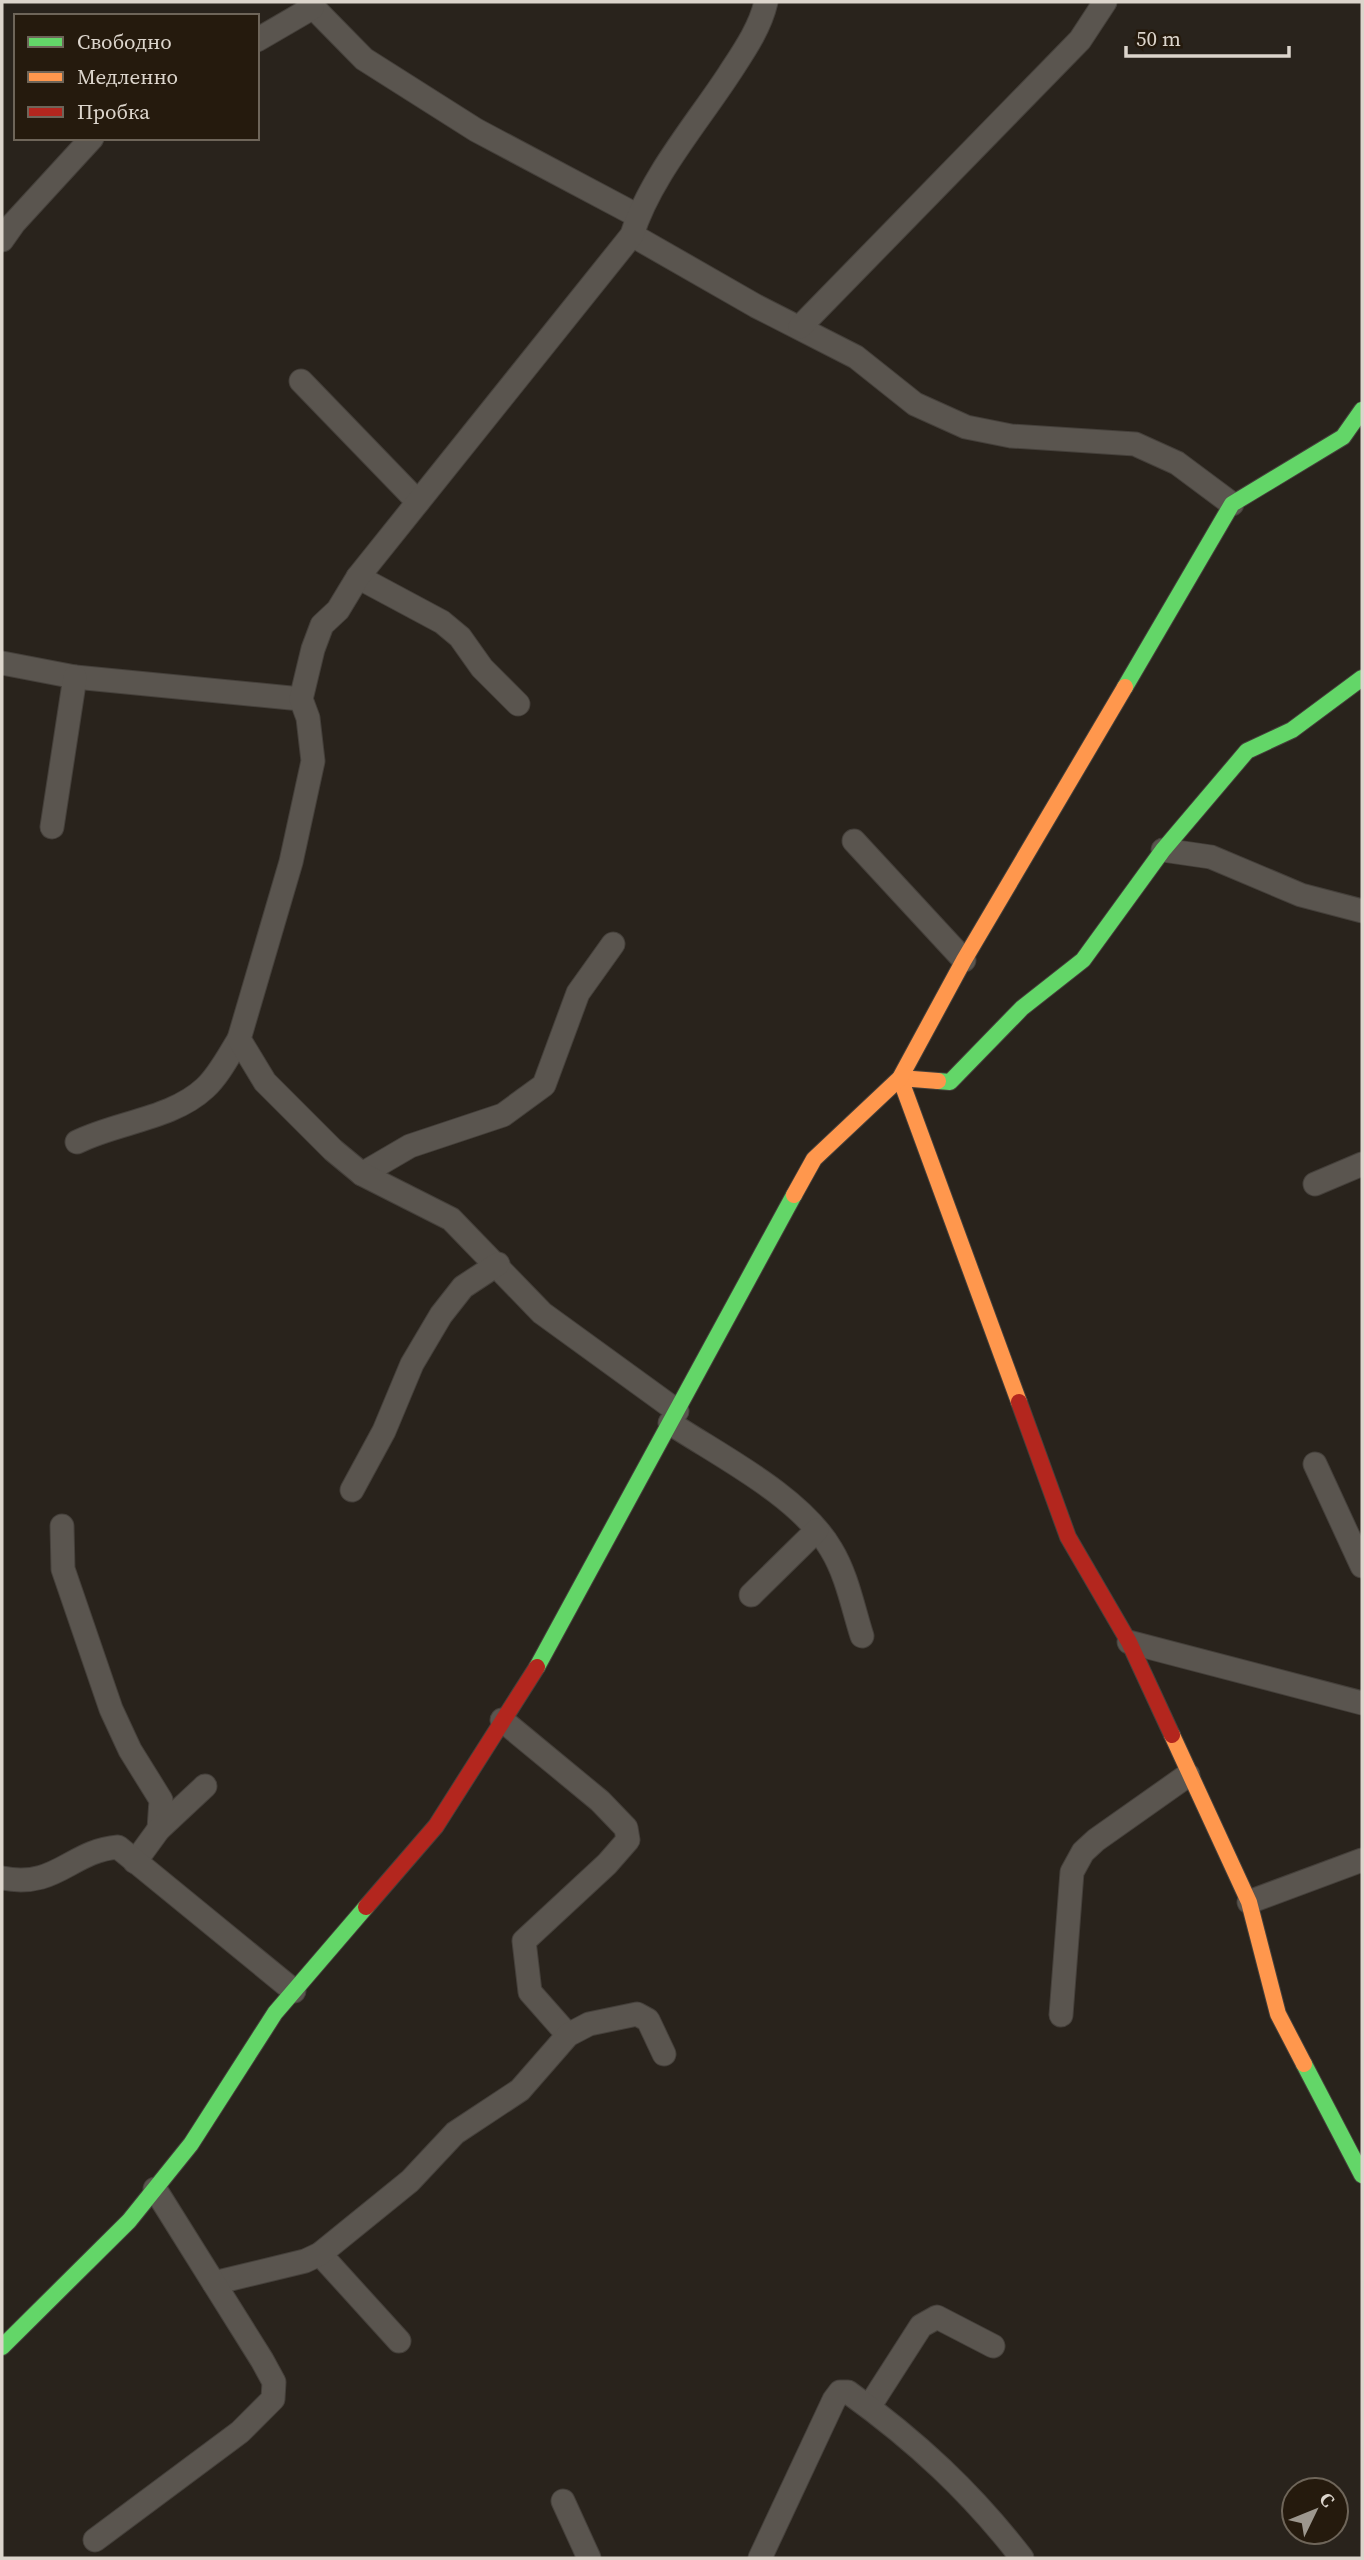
<svg xmlns="http://www.w3.org/2000/svg" width="1364" height="2560" viewBox="0 0 1364 2560" font-family="'Source Serif 4',serif">
  <style>
    .lines { fill: none; stroke-linecap: round; stroke-linejoin: round }
    .street-casing { stroke: #45403b; stroke-width: 25 }
    .fast-casing { stroke: #45403b; stroke-width: 18 }
    .slow-casing { stroke: #45403b; stroke-width: 18 }
    .jam-casing { stroke: #45403b; stroke-width: 18 }
    .street { stroke: #5a554f; stroke-width: 23 }
    .fast { stroke: #63d668; stroke-width: 16 }
    .slow { stroke: #ff974d; stroke-width: 16 }
    .jam { stroke: #b3261e; stroke-width: 16 }
  </style>
  <rect width="100%" height="100%" fill="#29231c"/>
  <g class="lines">
    <defs>
      <g id="street">
        <path d="M 308,2 L 364,59 L 476,130 L 638,216"/>
        <path d="M 257,40 L 312,8"/>
        <path d="M 632,235 L 756,306 L 856,357 L 915,404 L 966,427 L 1011,436 L 1135,444 L 1177,463 L 1232,504"/>
        <path d="M 2,240 L 14,223 L 92,138"/>
        <path d="M 800,327 L 1080,40 L 1105,2"/>
        <path d="M 301,381 L 418,502"/>
        <path d="M 358,577 L 442,622 L 460,637 L 482,668 L 518,704"/>
        <path d="M 2,663 L 75,677 L 301,699"/>
        <path d="M 52,827 L 75,677"/>
        <path d="M 854,841 L 964,960"/>
        <path d="M 1163,850 L 1211,857 L 1301,895 L 1362,911"/>
        <path d="M 77,1142 C 117,1122 172,1119 205,1088 C 219,1075 229,1055 239,1039"/>
        <path d="M 362,1174 L 410,1146 L 503,1115 L 544,1085 L 578,993 L 613,944"/>
        <path d="M 1315,1184 L 1362,1164"/>
        <path d="M 677,1411 L 542,1313 L 451,1219 L 362,1174 L 333,1150 L 265,1082 L 239,1039 L 291,862 L 313,761 L 308,718 L 301,699 L 313,649 L 322,625 L 338,610 L 358,577 L 632,235 C 649,179 697,123 729,74 C 744,51 760,28 766,2"/>
        <path d="M 670,1423 C 720,1456 800,1496 831,1549 C 847,1575 853,1608 862,1636"/>
        <path d="M 1315,1464 L 1362,1566"/>
        <path d="M 352,1490 L 384,1431 L 412,1364 L 441,1315 L 463,1287 L 498,1264"/>
        <path d="M 62,1526 L 63,1569 L 111,1709 L 130,1750 L 161,1800 L 159,1829"/>
        <path d="M 751,1595 L 817,1530"/>
        <path d="M 1129,1642 L 1362,1703"/>
        <path d="M 502,1720 L 600,1801 L 626,1828 L 628,1840 L 607,1864 L 524,1941 L 530,1992 L 568,2035"/>
        <path d="M 135,1862 L 159,1829 L 205,1786"/>
        <path d="M 2,1878 C 57,1889 70,1851 118,1847 L 294,1991"/>
        <path d="M 1249,1902 L 1362,1860"/>
        <path d="M 1061,2015 L 1072,1872 L 1083,1852 L 1096,1840 L 1188,1775"/>
        <path d="M 320,2254 L 399,2341"/>
        <path d="M 214,2283 L 305,2261 L 320,2254 L 410,2181 L 455,2133 L 520,2090 L 568,2035 L 589,2024 L 637,2014 L 648,2020 L 664,2054"/>
        <path d="M 869,2407 L 921,2326 L 937,2317 L 993,2346"/>
        <path d="M 563,2501 L 589,2558"/>
        <path d="M 95,2540 L 240,2432 L 273,2399 L 274,2382 L 262,2360 L 155,2189"/>
        <path d="M 760,2558 L 834,2400 L 840,2392 L 848,2392 C 916,2441 971,2492 1022,2558"/>
      </g>
      <g id="fast">
        <path d="M 1125,687 L 1232,504 L 1343,437 L 1362,410"/>
        <path d="M 938,1081 L 950,1082 L 1022,1008 L 1083,960 L 1163,850 L 1247,751 L 1292,730 L 1362,678"/>
        <path d="M 537,1667 L 794,1195"/>
        <path d="M 1304,2064 L 1362,2175"/>
        <path d="M 2,2347 L 129,2221 L 191,2144 L 275,2013 L 366,1907"/>
      </g>
      <g id="slow">
        <path d="M 938,1081 L 900,1078 L 1019,1402"/>
        <path d="M 794,1195 L 814,1159 L 900,1078 L 964,960 L 1125,687"/>
        <path d="M 1172,1735 L 1249,1902 L 1278,2014 L 1304,2064"/>
      </g>
      <g id="jam">
        <path d="M 1019,1402 L 1068,1537 L 1129,1642 L 1172,1735"/>
        <path d="M 366,1907 L 436,1826 L 537,1667"/>
      </g>
    </defs>
    <use href="#street" class="street-casing"/>
    <use href="#fast" class="fast-casing"/>
    <use href="#slow" class="slow-casing"/>
    <use href="#jam" class="jam-casing"/>
    <use href="#street" class="street"/>
    <use href="#fast" class="fast"/>
    <use href="#slow" class="slow"/>
    <use href="#jam" class="jam"/>
  </g>
  <rect width="1364" height="2560" fill="none" stroke="#dcd5cc" stroke-width="7"/>
  <rect x="14" y="14" width="245" height="126" fill="#251a0d" stroke="#6e6559" stroke-width="2"/>
  <rect x="28" y="37" width="35" height="10" fill="#63d668" stroke="#6e6559" stroke-width="2"/>
  <text x="77" y="49" font-size="21" fill="#dcd5cc">Свободно</text>
  <rect x="28" y="72" width="35" height="10" fill="#ff974d" stroke="#6e6559" stroke-width="2"/>
  <text x="77" y="84" font-size="21" fill="#dcd5cc">Медленно</text>
  <rect x="28" y="107" width="35" height="10" fill="#b3261e" stroke="#6e6559" stroke-width="2"/>
  <text x="77" y="119" font-size="21" fill="#dcd5cc">Пробка</text>
  <g transform="translate(1315 2511) rotate(47)"><circle r="33" fill="#251a0d" stroke="#6e6559" stroke-width="2"/>
  <path d="M0-5L12 26L0 18L-12 26Z" fill="#9d978e"/>
  <text y="-10" font-size="19" font-weight="bold" text-anchor="middle" fill="#dcd5cc">С</text>
  </g>
  <path d="M1126 46v10h163v-10" fill="none" stroke="#dcd5cc" stroke-width="3.5"/>
  <text x="1136" y="46" font-size="21" fill="#dcd5cc" stroke="#251a0d" stroke-width="5" paint-order="stroke">50 m</text>
</svg>
